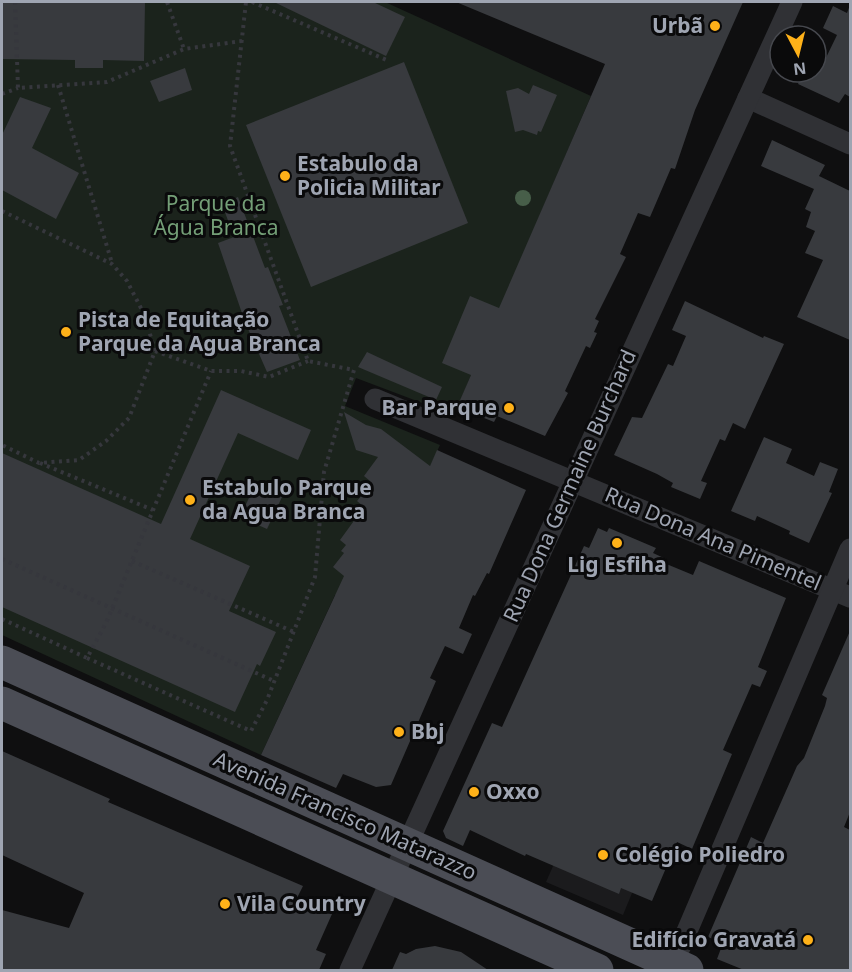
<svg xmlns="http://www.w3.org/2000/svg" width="852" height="972" viewBox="0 0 852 972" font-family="'Noto Sans',sans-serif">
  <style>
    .built { fill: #1b1b1d }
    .green { fill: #1b231c }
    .building { fill: #383a3e }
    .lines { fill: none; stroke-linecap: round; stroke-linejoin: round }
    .path { stroke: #36373d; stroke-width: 4; stroke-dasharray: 3 4.5; stroke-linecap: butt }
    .street { stroke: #303135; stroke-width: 21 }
    .primary { stroke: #4b4d55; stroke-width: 33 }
    .tree { fill: #475e49 }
    .poi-dot { fill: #feb119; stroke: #0a0a0b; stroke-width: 2 }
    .labels { text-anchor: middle; stroke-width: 6; stroke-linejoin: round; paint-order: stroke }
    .poi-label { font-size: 21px; font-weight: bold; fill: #9fa5b2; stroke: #0a0a0b; text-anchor: start }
    .park-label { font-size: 21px; fill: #749f77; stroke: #0a0a0b }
    .street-label { font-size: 21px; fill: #9fa5b2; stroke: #0a0a0b }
  </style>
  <rect width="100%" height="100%" fill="#0f0f10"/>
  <path class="built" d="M 584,796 L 659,827 L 623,915 L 546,882 Z"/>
  <path class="green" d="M 2,2 L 385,2 L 591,96 L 454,415 L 356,378 L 345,406 L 440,445 L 364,608 L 335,595 L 261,755 L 2,635 Z"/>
  <g class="building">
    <path d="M 2,2 L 145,2 L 144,61 L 103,60 L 103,68 L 75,68 L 75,60 L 2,59 Z"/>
    <path d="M 274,2 L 373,2 L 405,17 L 386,56 Z"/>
    <path d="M 456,2 L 743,2 L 695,110 L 675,169 L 671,168 L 650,217 L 638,213 L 620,254 L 626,257 L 595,319 L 599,321 L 594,332 L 597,333 L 590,348 L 586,346 L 565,391 L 568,393 L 545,436 L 497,416 L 494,422 L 457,407 L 471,375 L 442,363 L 470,296 L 499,308 L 605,64 Z"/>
    <path d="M 850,5 L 850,97 L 845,94 L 839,103 L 798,84 L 803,72 L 816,72 L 816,63 L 822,66 L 837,35 L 823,28 L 833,6 L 847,13 Z"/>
    <path d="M 404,62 L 468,223 L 311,287 L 246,125 Z"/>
    <path d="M 185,68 L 192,90 L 159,102 L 150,81 Z"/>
    <path d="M 533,85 L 557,95 L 541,132 L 538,131 L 537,135 L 523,130 L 515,132 L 506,91 L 518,88 L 529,94 Z"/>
    <path d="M 20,97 L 51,108 L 32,148 L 79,173 L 56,219 L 2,190 L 2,135 Z"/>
    <path d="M 772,140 L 825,165 L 819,176 L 850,191 L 850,340 L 797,317 L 823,260 L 805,253 L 815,231 L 806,227 L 811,212 L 805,209 L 818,180 L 814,189 L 761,166 Z"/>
    <path d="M 238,197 L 265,268 L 268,267 L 283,305 L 279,306 L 300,360 L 267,372 L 245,322 L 218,243 L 234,237 L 222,204 Z"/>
    <path d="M 685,301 L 763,338 L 764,336 L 784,344 L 745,429 L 733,423 L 725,441 L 720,439 L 701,481 L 707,483 L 700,499 L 671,487 L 673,483 L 657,474 L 614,455 L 632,417 L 642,418 L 668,364 L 673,366 L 686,336 L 672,330 Z"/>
    <path d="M 367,352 L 442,387 L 436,400 L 358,367 Z"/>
    <path d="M 221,390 L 311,430 L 298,460 L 238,433 L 190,539 L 250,566 L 229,611 L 276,632 L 260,666 L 257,664 L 235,712 L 2,607 L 2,453 L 161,524 Z"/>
    <path d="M 344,412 L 366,425 L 381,429 L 430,466 L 437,450 L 526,490 L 489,574 L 487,573 L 475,596 L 473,595 L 459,628 L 472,634 L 463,654 L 445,646 L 430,678 L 436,681 L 391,785 L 376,787 L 343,774 L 336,788 L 261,755 L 344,576 L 333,567 L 344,553 L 341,551 L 346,545 L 340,540 L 364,507 L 357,501 L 368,488 L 366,486 L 370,481 L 364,476 L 378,457 L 356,450 Z"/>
    <path d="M 764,437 L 792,449 L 786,463 L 814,476 L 820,462 L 838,469 L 829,492 L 832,493 L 809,543 L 789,534 L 790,531 L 757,516 L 755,521 L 731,511 Z"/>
    <path d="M 255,485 L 282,497 L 267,529 L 240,517 Z"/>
    <path d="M 598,528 L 607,532 L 609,528 L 656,548 L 653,553 L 666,559 L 664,563 L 693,575 L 699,561 L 786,598 L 758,667 L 767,671 L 760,687 L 752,684 L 723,750 L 732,754 L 692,849 L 677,842 L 652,901 L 621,888 L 619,894 L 526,854 L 525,856 L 470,830 L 463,846 L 446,838 L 443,831 L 492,723 L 502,727 L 584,546 L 589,548 Z"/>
    <path d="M 850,631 L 850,812 L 844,827 L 850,830 L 850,970 L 744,970 L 717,959 L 723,943 L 708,937 L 751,837 L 763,843 L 797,766 L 804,758 L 825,706 L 827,698 L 822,695 Z"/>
    <path d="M 2,751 L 110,799 L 108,802 L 303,886 L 297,898 L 332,914 L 316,950 L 326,954 L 319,970 L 2,970 L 2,910 L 69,928 L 84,893 L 2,855 Z"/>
    <path d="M 435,946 L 461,952 L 488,970 L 392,970 L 400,952 L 406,954 L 416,949 Z"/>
  </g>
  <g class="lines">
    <g class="path">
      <path d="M 15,2 L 18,88 L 107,82 L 184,49 L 242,41"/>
      <path d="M 167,2 L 184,49"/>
      <path d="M 252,2 L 389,61"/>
      <path d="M 58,85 L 112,263"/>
      <path d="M 2,94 L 18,88"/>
      <path d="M 2,211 L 112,264 L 127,281 L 144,314 L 155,351 L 129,418 L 106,441 L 79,460 L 39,463 L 2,445"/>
      <path d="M 155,351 L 211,371 L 241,371 L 269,377 L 308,361"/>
      <path d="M 40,463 L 153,510"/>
      <path d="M 2,559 L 274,681"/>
      <path d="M 132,561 L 294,632"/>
      <path d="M 2,619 L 87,658 L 106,623 L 211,371"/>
      <path d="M 87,658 L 251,731 L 267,700 L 315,577 L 324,472 L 354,370 L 308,361 L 230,146 L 246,2"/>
    </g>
    <g class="street">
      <path d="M 748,98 L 850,144"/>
      <path d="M 375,399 L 850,597"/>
      <path d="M 673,964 L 850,549"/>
      <path d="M 350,970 L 792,2"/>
    </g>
    <g class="primary">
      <path d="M 2,662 L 687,970"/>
      <path d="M 2,703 L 597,970"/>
    </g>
  </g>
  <circle class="tree" cx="523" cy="198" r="8"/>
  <g class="poi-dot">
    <circle cx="715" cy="26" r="6"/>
    <circle cx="285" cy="176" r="6"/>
    <circle cx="66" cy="332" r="6"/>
    <circle cx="509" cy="408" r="6"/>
    <circle cx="190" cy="500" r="6"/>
    <circle cx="617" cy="543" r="6"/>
    <circle cx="399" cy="732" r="6"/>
    <circle cx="474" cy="792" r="6"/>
    <circle cx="603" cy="855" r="6"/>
    <circle cx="225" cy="904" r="6"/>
    <circle cx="808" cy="940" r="6"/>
  </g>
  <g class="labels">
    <g class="poi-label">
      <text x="703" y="33" text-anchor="end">Urbã</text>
      <text x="297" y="171">Estabulo da<tspan x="297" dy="24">Policia Militar</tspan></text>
      <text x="78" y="327">Pista de Equitação<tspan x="78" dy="24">Parque da Agua Branca</tspan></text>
      <text x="497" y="415" text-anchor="end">Bar Parque</text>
      <text x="202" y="495">Estabulo Parque<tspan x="202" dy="24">da Agua Branca</tspan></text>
      <text x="617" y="572" text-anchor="middle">Lig Esfiha</text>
      <text x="411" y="739">Bbj</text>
      <text x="486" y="799">Oxxo</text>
      <text x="615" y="862">Colégio Poliedro</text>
      <text x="237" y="911">Vila Country</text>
      <text x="796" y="947" text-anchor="end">Edifício Gravatá</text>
    </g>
    <g class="park-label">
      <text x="216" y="211">Parque da<tspan x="216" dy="24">Água Branca</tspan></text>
    </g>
    <g class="street-label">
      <text transform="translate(570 486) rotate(-66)" y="7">Rua Dona Germaine Burchard</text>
      <text transform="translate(713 539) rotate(23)" y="7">Rua Dona Ana Pimentel</text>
      <text transform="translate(345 816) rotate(24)" y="7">Avenida Francisco Matarazzo</text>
    </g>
  </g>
  <rect width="852" height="972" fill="none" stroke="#9fa5b2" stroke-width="6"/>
  <g transform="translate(798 54) rotate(173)"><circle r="28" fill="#0a0a0b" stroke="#46484e" stroke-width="1.5"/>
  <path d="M0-4.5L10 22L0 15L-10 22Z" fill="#feb119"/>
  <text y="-9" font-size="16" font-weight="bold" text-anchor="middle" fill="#9fa5b2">N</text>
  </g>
</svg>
